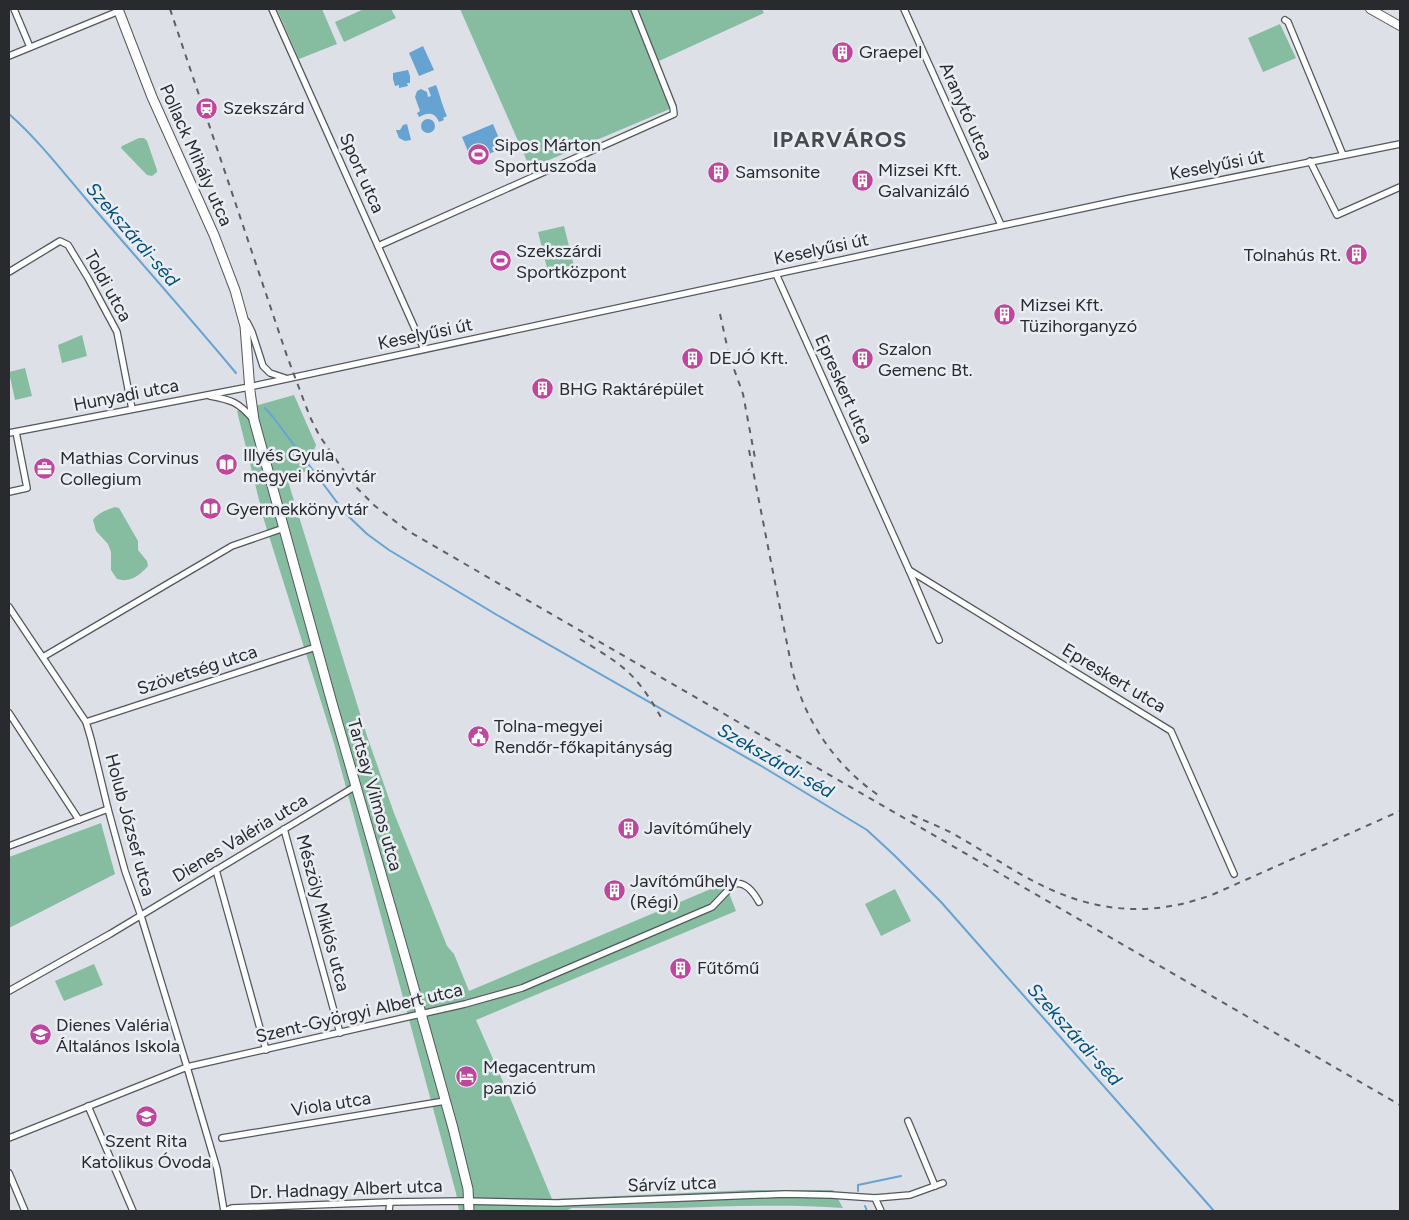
<svg xmlns="http://www.w3.org/2000/svg" width="1409" height="1220" viewBox="0 0 1409 1220" font-family="Figtree,sans-serif">
  <style>
    .green { fill: #86bda1 }
    .water { fill: #66a3d2 }
    .lines { fill: none; stroke-linecap: round; stroke-linejoin: round }
    .stream { stroke: #66a3d2; stroke-width: 2 }
    .street-casing { stroke: #54585c; stroke-width: 8 }
    .secondary-casing { stroke: #54585c; stroke-width: 10 }
    .primary-casing { stroke: #54585c; stroke-width: 11 }
    .street { stroke: #fff; stroke-width: 5.5 }
    .secondary { stroke: #fff; stroke-width: 8 }
    .primary { stroke: #fff; stroke-width: 9 }
    .rail { stroke: #5f6064; stroke-width: 2; stroke-dasharray: 6 6; stroke-linecap: butt }
    .labels { text-anchor: middle; stroke-width: 5; stroke-linejoin: round; paint-order: stroke }
    .poi-label { font-size: 18px; fill: #292a2d; stroke: #eaeef3; text-anchor: start }
    .street-label { font-size: 18px; fill: #292a2d; stroke: #eaeef3 }
    .water-label { font-size: 19px; font-style: italic; fill: #03507c; stroke: #eaeef3 }
    .district-label { font-size: 22px; font-weight: bold; letter-spacing: 1px; fill: #474a4e; stroke: #eaeef3 }
  </style>
  <rect width="100%" height="100%" fill="#dde0e6"/>
  <g class="green">
    <path d="M 277,9 L 322,9 L 337,44 L 299,59 Z"/>
    <path d="M 364,9 L 391,9 L 396,18 L 344,42 L 335,22 Z"/>
    <path d="M 460,9 L 762,9 L 764,13 L 659,61 L 677,106 L 530,168 Z"/>
    <path d="M 1280,24 L 1296,58 L 1263,72 L 1248,38 Z"/>
    <path d="M 139,138 L 144,138 L 147,141 L 157,170 L 157,172 L 152,176 L 147,175 L 121,148 L 122,146 Z"/>
    <path d="M 564,226 L 575,270 L 549,276 L 538,232 Z"/>
    <path d="M 82,335 L 87,356 L 62,363 L 58,345 Z"/>
    <path d="M 25,368 L 32,396 L 15,400 L 9,372 Z"/>
    <path d="M 294,395 L 316,445 L 306,471 L 287,478 L 367,736 L 394,813 L 447,946 L 454,954 L 469,991 L 725,883 L 736,911 L 476,1020 L 514,1107 L 552,1199 L 751,1190 L 833,1190 L 843,1208 C 787,1204 731,1206 675,1208 C 641,1208 607,1208 572,1208 L 566,1211 L 459,1211 L 456,1193 L 334,743 L 264,520 L 237,411 Z"/>
    <path d="M 115,507 L 119,508 L 138,541 L 138,550 L 147,561 L 148,566 C 139,576 130,583 117,579 L 111,570 L 111,552 L 108,544 L 96,531 L 93,520 C 98,513 106,510 115,507 Z"/>
    <path d="M 101,823 L 115,874 L 9,928 L 9,857 Z"/>
    <path d="M 895,889 L 911,921 L 881,936 L 865,904 Z"/>
    <path d="M 94,964 L 103,985 L 64,1001 L 55,981 Z"/>
  </g>
  <g class="water">
    <path d="M 423,46 L 434,70 L 419,76 L 409,53 Z"/>
    <path d="M 408,70 L 410,76 L 410,83 L 407,83 L 408,86 L 399,88 L 399,85 L 395,86 L 393,79 L 393,73 Z"/>
    <path d="M 436,85 C 440,95 442,105 447,116 L 443,118 L 444,120 L 439,122 C 435,112 428,112 419,117 L 417,113 L 420,111 L 415,97 L 417,91 L 421,89 L 427,92 L 428,97 L 431,96 L 428,88 Z"/>
    <circle cx="428" cy="126" r="7"/>
    <path d="M 407,124 L 411,140 L 405,141 L 399,138 L 396,130 L 400,130 L 403,125 Z"/>
    <path d="M 493,124 L 503,148 L 472,161 L 462,137 Z"/>
  </g>
  <g class="lines">
    <g class="stream">
      <path d="M 9,114 C 42,143 69,180 98,213 C 144,266 191,319 236,373"/>
      <path d="M 265,408 L 273,417 L 345,513 L 367,534 L 389,550 L 497,615 L 763,767 L 867,830 L 894,855 L 941,902 L 1214,1211"/>
      <path d="M 858,1191 L 858,1185 L 901,1176"/>
      <path d="M 865,1206 L 867,1211"/>
    </g>
    <defs>
      <g id="street">
        <path d="M 14,9 L 30,47"/>
        <path d="M 272,9 L 424,349"/>
        <path d="M 904,9 L 1001,225"/>
        <path d="M 1285,20 L 1288,22 L 1343,155"/>
        <path d="M 9,56 L 119,11"/>
        <path d="M 1310,161 L 1337,215 L 1400,187"/>
        <path d="M 378,246 L 674,114 L 673,107 L 634,9"/>
        <path d="M 9,272 L 60,241 L 68,245 L 88,278 L 117,332 L 132,409"/>
        <path d="M 776,274 L 909,570 L 1171,731 L 1234,874"/>
        <path d="M 247,322 L 252,332 L 263,366 L 270,373 L 285,378"/>
        <path d="M 210,396 C 232,400 238,402 253,419"/>
        <path d="M 9,433 L 249,387 L 1126,199 L 1400,144"/>
        <path d="M 9,492 L 27,488 L 16,432"/>
        <path d="M 909,570 L 939,640"/>
        <path d="M 9,607 L 86,722 L 91,739 L 108,809 L 125,871 L 141,916 L 187,1067 L 217,1169 L 224,1211"/>
        <path d="M 43,657 L 232,546 L 284,528"/>
        <path d="M 9,713 L 79,820"/>
        <path d="M 86,722 L 316,647"/>
        <path d="M 284,829 L 340,1033"/>
        <path d="M 9,846 L 108,809"/>
        <path d="M 216,870 L 266,1050"/>
        <path d="M 9,991 L 110,934 L 356,786"/>
        <path d="M 88,1106 L 133,1211"/>
        <path d="M 908,1121 L 935,1186"/>
        <path d="M 9,1138 L 187,1067 L 465,1004 L 522,988 L 712,907 L 734,884 C 745,881 754,893 759,902"/>
        <path d="M 222,1138 L 445,1101"/>
        <path d="M 9,1173 L 25,1211"/>
        <path d="M 875,1198 L 881,1211"/>
        <path d="M 225,1211 L 232,1208 L 390,1202 L 462,1201 L 557,1203 L 785,1194 L 831,1195 L 875,1198 L 910,1195 L 943,1183"/>
        <path d="M 389,1211 L 390,1202"/>
      </g>
      <path id="secondary" d="M 1370,9 L 1400,26"/>
      <path id="primary" d="M 118,9 L 152,97 L 214,235 L 235,290 L 245,326 L 250,391 L 254,420 L 332,703 L 408,967 L 453,1128 L 468,1189 L 469,1211"/>
    </defs>
    <use href="#street" class="street-casing"/>
    <use href="#secondary" class="secondary-casing"/>
    <use href="#primary" class="primary-casing"/>
    <use href="#street" class="street"/>
    <use href="#secondary" class="secondary"/>
    <use href="#primary" class="primary"/>
    <g class="rail">
      <path d="M 170,9 L 287,356 L 310,417 L 319,435 L 332,454 L 355,486 L 375,506 L 408,531 L 1400,1105"/>
      <path d="M 720,314 L 731,364"/>
      <path d="M 730,358 L 743,394 L 755,458"/>
      <path d="M 749,450 L 792,669 C 805,721 834,764 878,795"/>
      <path d="M 580,639 C 596,649 614,659 628,672 C 642,685 653,703 662,719"/>
      <path d="M 912,815 C 925,821 938,826 950,832 C 985,851 1017,875 1054,891 C 1107,914 1159,915 1214,894 L 1400,811"/>
    </g>
  </g>
  <defs>
    <symbol id="building-disc" viewBox="-11 -11 22 22"><circle r="9.5" fill="#be479d" stroke="#eaeef3"/><path d="M-4-6H4V6H1V3H-1V6H-4ZM-2.5-4.3h1.7v1.8h-1.7ZM.8-4.3h1.7v1.8H.8ZM-2.5-1h1.7V.8h-1.7ZM.8-1h1.7V.8H.8Z" fill="#fff"/></symbol>
    <symbol id="station-disc" viewBox="-11 -11 22 22"><circle r="9.5" fill="#be479d" stroke="#eaeef3"/><path d="M-3-6H3Q5-6 5-4V2Q5 4 3 4L4.5 6H3L1.5 4h-3L-3 6H-4.5L-3 4Q-5 4-5 2V-4Q-5-6-3-6ZM-3.5-4v3h7v-3ZM-3.5 1v1.5H-2V1ZM2 1v1.5H3.5V1Z" fill="#fff"/></symbol>
    <symbol id="stadium-disc" viewBox="-11 -11 22 22"><circle r="9.5" fill="#be479d" stroke="#eaeef3"/><path d="M0-5a6.5 5 0 1 0 0 10a6.5 5 0 1 0 0-10ZM-3.5-1.8h7v3.6h-7Z" fill="#fff"/></symbol>
    <symbol id="library-disc" viewBox="-11 -11 22 22"><circle r="9.5" fill="#be479d" stroke="#eaeef3"/><path d="M-6-4Q-3-5.5-.7-3.5V5Q-3 3-6 4ZM6-4Q3-5.5 .7-3.5V5Q3 3 6 4Z" fill="#fff"/></symbol>
    <symbol id="office-disc" viewBox="-11 -11 22 22"><circle r="9.5" fill="#be479d" stroke="#eaeef3"/><path d="M-6-3h4V-5.5h4V-3h4V5H-6ZM-1-4.5V-3h2v-1.5ZM-6 0V1H6V0Z" fill="#fff"/></symbol>
    <symbol id="civic-disc" viewBox="-11 -11 22 22"><circle r="9.5" fill="#be479d" stroke="#eaeef3"/><path d="M-.6-6.5H3V-4.5H.6V-3L4-1V1h2V6H-6V1h2V-1L-.6-3ZM-1.2 2.5V6h2.4V2.5Z" fill="#fff"/></symbol>
    <symbol id="school-disc" viewBox="-11 -11 22 22"><circle r="9.5" fill="#be479d" stroke="#eaeef3"/><path d="M0-5L7-2L0 1L-7-2ZM-4 1L0 2.5L4 1V4Q0 6-4 4Z" fill="#fff"/></symbol>
    <symbol id="hotel-disc" viewBox="-11 -11 22 22"><circle r="9.5" fill="#be479d" stroke="#eaeef3"/><path d="M-6-4.5h1.5V1H6V5H4.5V3h-9V5H-6ZM-4 0a1.8 1.8 0 1 1 3.6 0ZM.5 0V-2.5h3Q6-2.5 6 0Z" fill="#fff"/></symbol>
  </defs>
  <g fill-rule="evenodd">
    <use href="#building-disc" x="830" y="40" width="25" height="25"/>
    <use href="#station-disc" x="194" y="96" width="25" height="25"/>
    <use href="#stadium-disc" x="466" y="142" width="25" height="25"/>
    <use href="#building-disc" x="706" y="160" width="25" height="25"/>
    <use href="#building-disc" x="850" y="168" width="25" height="25"/>
    <use href="#building-disc" x="1344" y="242" width="25" height="25"/>
    <use href="#stadium-disc" x="488" y="248" width="25" height="25"/>
    <use href="#building-disc" x="992" y="302" width="25" height="25"/>
    <use href="#building-disc" x="680" y="346" width="25" height="25"/>
    <use href="#building-disc" x="850" y="346" width="25" height="25"/>
    <use href="#building-disc" x="530" y="376" width="25" height="25"/>
    <use href="#library-disc" x="214" y="452" width="25" height="25"/>
    <use href="#office-disc" x="32" y="456" width="25" height="25"/>
    <use href="#library-disc" x="198" y="496" width="25" height="25"/>
    <use href="#civic-disc" x="466" y="724" width="25" height="25"/>
    <use href="#building-disc" x="616" y="816" width="25" height="25"/>
    <use href="#building-disc" x="602" y="878" width="25" height="25"/>
    <use href="#building-disc" x="668" y="956" width="25" height="25"/>
    <use href="#school-disc" x="28" y="1022" width="25" height="25"/>
    <use href="#hotel-disc" x="454" y="1064" width="25" height="25"/>
    <use href="#school-disc" x="134" y="1104" width="25" height="25"/>
  </g>
  <g class="labels">
    <g class="poi-label">
      <text x="859" y="58">Graepel</text>
      <text x="223" y="114">Szekszárd</text>
      <text x="494" y="151">Sipos Márton<tspan x="494" dy="21">Sportuszoda</tspan></text>
      <text x="878" y="176">Mizsei Kft.<tspan x="878" dy="21">Galvanizáló</tspan></text>
      <text x="735" y="178">Samsonite</text>
      <text x="516" y="257">Szekszárdi<tspan x="516" dy="21">Sportközpont</tspan></text>
      <text x="1341" y="261" text-anchor="end">Tolnahús Rt.</text>
      <text x="1020" y="311">Mizsei Kft.<tspan x="1020" dy="21">Tüzihorganyzó</tspan></text>
      <text x="878" y="355">Szalon<tspan x="878" dy="21">Gemenc Bt.</tspan></text>
      <text x="709" y="364">DEJÓ Kft.</text>
      <text x="559" y="395">BHG Raktárépület</text>
      <text x="243" y="461">Illyés Gyula<tspan x="243" dy="21">megyei könyvtár</tspan></text>
      <text x="60" y="464">Mathias Corvinus<tspan x="60" dy="21">Collegium</tspan></text>
      <text x="226" y="515">Gyermekkönyvtár</text>
      <text x="494" y="732">Tolna-megyei<tspan x="494" dy="21">Rendőr-főkapitányság</tspan></text>
      <text x="644" y="834">Javítóműhely</text>
      <text x="630" y="887">Javítóműhely<tspan x="630" dy="21">(Régi)</tspan></text>
      <text x="697" y="974">Fűtőmű</text>
      <text x="56" y="1031">Dienes Valéria<tspan x="56" dy="21">Általános Iskola</tspan></text>
      <text x="483" y="1073">Megacentrum<tspan x="483" dy="21">panzió</tspan></text>
      <text x="146" y="1147" text-anchor="middle">Szent Rita<tspan x="146" dy="21">Katolikus Óvoda</tspan></text>
    </g>
    <g class="street-label">
      <text transform="translate(966 111) rotate(66)" y="6">Aranytó utca</text>
      <text transform="translate(196 155) rotate(66)" y="6">Pollack Mihály utca</text>
      <text transform="translate(1217 165) rotate(-11)" y="6">Keselyűsi út</text>
      <text transform="translate(362 173) rotate(66)" y="6">Sport utca</text>
      <text transform="translate(821 249) rotate(-12)" y="6">Keselyűsi út</text>
      <text transform="translate(108 286) rotate(61)" y="6">Toldi utca</text>
      <text transform="translate(425 334) rotate(-12)" y="6">Keselyűsi út</text>
      <text transform="translate(844 389) rotate(66)" y="6">Epreskert utca</text>
      <text transform="translate(126 395) rotate(-11)" y="6">Hunyadi utca</text>
      <text transform="translate(197 670) rotate(-18)" y="6">Szövetség utca</text>
      <text transform="translate(1114 678) rotate(31)" y="6">Epreskert utca</text>
      <text transform="translate(375 795) rotate(74)" y="6">Tartsay Vilmos utca</text>
      <text transform="translate(130 825) rotate(75)" y="6">Holub József utca</text>
      <text transform="translate(240 838) rotate(-31)" y="6">Dienes Valéria utca</text>
      <text transform="translate(323 913) rotate(75)" y="6">Mészöly Miklós utca</text>
      <text transform="translate(359 1013) rotate(-13)" y="6">Szent-Györgyi Albert utca</text>
      <text transform="translate(331 1104) rotate(-9)" y="6">Viola utca</text>
      <text transform="translate(672 1184) rotate(-2)" y="6">Sárvíz utca</text>
      <text transform="translate(346 1189) rotate(-2)" y="6">Dr. Hadnagy Albert utca</text>
    </g>
    <g class="water-label">
      <text transform="translate(133 234) rotate(49)" y="7">Szekszárdi-séd</text>
      <text transform="translate(776 760) rotate(30)" y="7">Szekszárdi-séd</text>
      <text transform="translate(1075 1034) rotate(48)" y="7">Szekszárdi-séd</text>
    </g>
    <g class="district-label">
      <text x="840" y="147">IPARVÁROS</text>
    </g>
  </g>
  <rect width="1409" height="1220" fill="none" stroke="#292a2d" stroke-width="20"/>
</svg>
